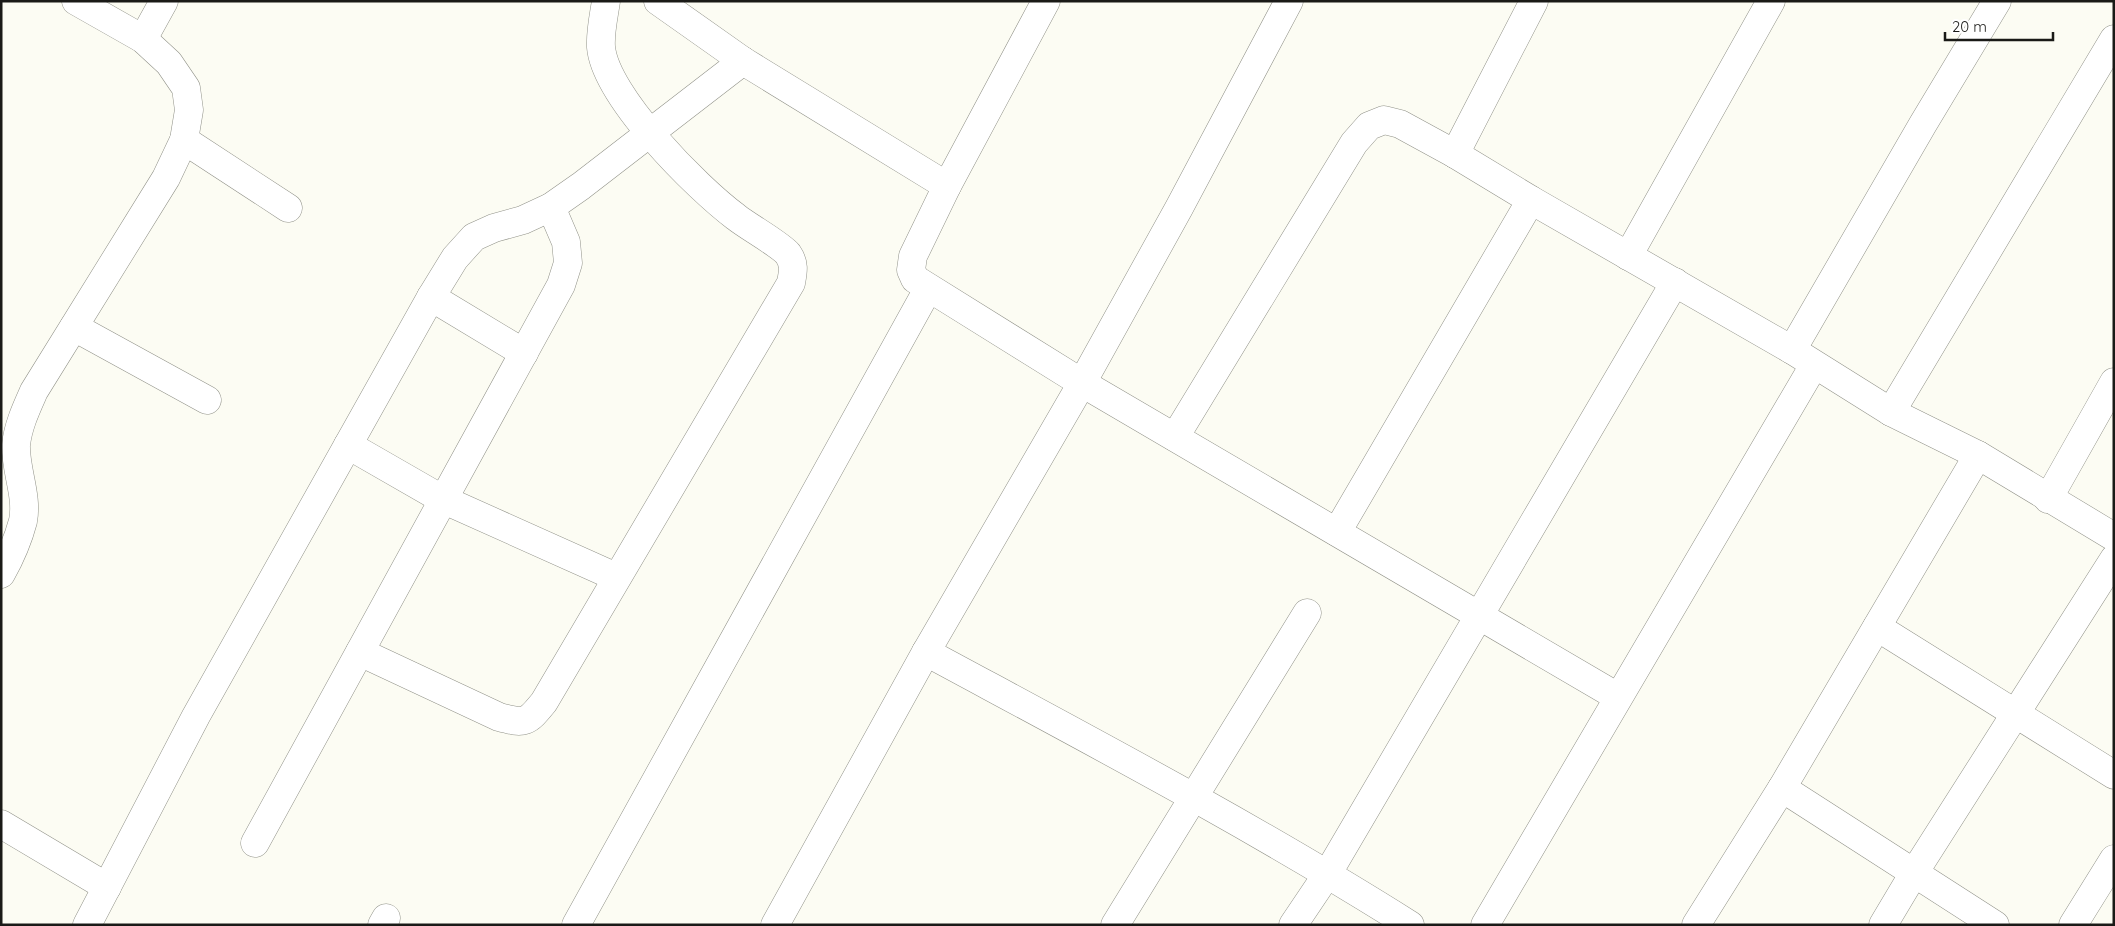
<svg xmlns="http://www.w3.org/2000/svg" width="2115" height="926" viewBox="0 0 2115 926" font-family="Quicksand,sans-serif">
  <style>
    .lines { fill: none; stroke-linecap: round; stroke-linejoin: round }
    .minor-casing { stroke: #919289; stroke-width: 29 }
    .minor { stroke: #fff; stroke-width: 28 }
  </style>
  <rect width="100%" height="100%" fill="#fcfcf3"/>
  <g class="lines">
    <defs>
      <g id="minor">
        <path d="M 658,1 L 743,61 L 947,186"/>
        <path d="M 1046,1 L 947,186 L 913,256 L 911,270 L 915,279 L 1082,383 L 1618,697"/>
        <path d="M 143,39 L 164,1"/>
        <path d="M 184,140 L 288,208"/>
        <path d="M 1455,154 L 1534,1"/>
        <path d="M 1628,256 L 1771,1"/>
        <path d="M 431,297 L 524,353"/>
        <path d="M 74,327 L 207,400"/>
        <path d="M 1792,350 L 1923,124 L 1997,1"/>
        <path d="M 1891,412 L 2114,39"/>
        <path d="M 1175,437 L 1354,143 L 1369,126 L 1384,120 L 1400,124 L 1455,154 L 1531,200 L 1792,350 L 1891,412 L 1978,455 L 2114,537"/>
        <path d="M 348,445 L 442,499 L 616,577"/>
        <path d="M 2048,499 L 2114,382"/>
        <path d="M 1337,532 L 1531,200"/>
        <path d="M 1,574 C 10,558 18,540 23,521 C 28,496 15,469 16,445 C 18,426 26,409 34,391 L 166,178 L 184,140 L 189,110 L 186,88 L 169,63 L 143,39 L 76,1"/>
        <path d="M 1877,627 L 2114,775"/>
        <path d="M 360,652 L 499,717 C 525,724 527,723 544,702 L 791,283 C 793,272 795,264 788,254 C 781,245 747,226 736,217 C 697,188 605,96 601,47 C 600,32 604,15 606,1"/>
        <path d="M 926,652 C 1089,740 1253,826 1410,925"/>
        <path d="M 1782,788 L 1995,925"/>
        <path d="M 1,824 L 107,887"/>
        <path d="M 255,843 L 561,285 L 568,263 L 566,242 L 551,207"/>
        <path d="M 87,925 L 196,716 L 431,297 L 455,258 L 474,237 L 494,228 L 523,220 L 551,207 L 581,186 L 743,61"/>
        <path d="M 382,925 L 386,918"/>
        <path d="M 576,925 L 928,289"/>
        <path d="M 775,925 L 926,652 L 1082,383 L 1179,208 L 1289,1"/>
        <path d="M 1115,925 L 1307,613"/>
        <path d="M 1293,925 L 1328,873 L 1675,282"/>
        <path d="M 1485,925 L 1814,365"/>
        <path d="M 1696,925 L 1782,788 L 1978,455"/>
        <path d="M 1883,925 L 1914,873 L 2114,559"/>
        <path d="M 2073,925 L 2114,859"/>
      </g>
    </defs>
    <use href="#minor" class="minor-casing"/>
    <use href="#minor" class="minor"/>
  </g>
  <rect width="2115" height="926" fill="none" stroke="#1a1a17" stroke-width="5"/>
  <path d="M1945 32v8h108v-8" fill="none" stroke="#1a1a17" stroke-width="2.5"/>
  <text x="1952" y="32" font-size="15" fill="#1a1a17" stroke="#ffffff" stroke-width="4" paint-order="stroke">20 m</text>
</svg>
